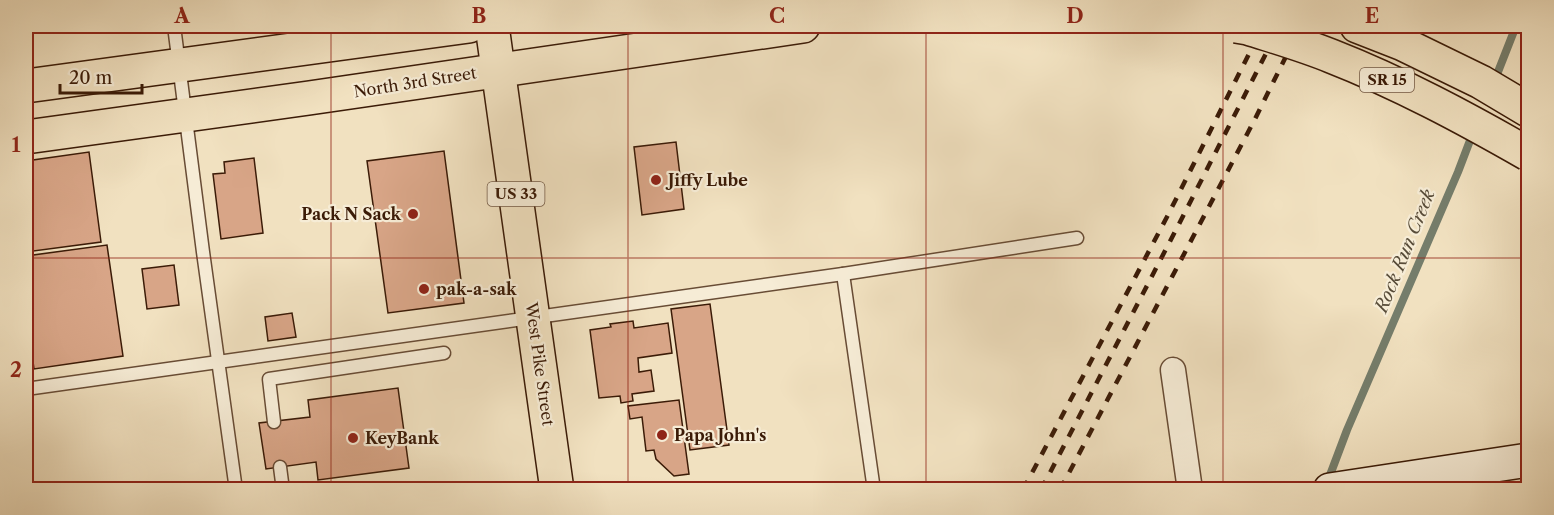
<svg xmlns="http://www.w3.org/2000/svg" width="1554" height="515" viewBox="0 0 1554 515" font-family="'Libre Caslon Text',serif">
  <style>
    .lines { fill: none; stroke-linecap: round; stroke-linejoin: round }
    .stream { stroke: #757d6b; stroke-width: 8 }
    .building { fill: #d8a587; stroke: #3b1b07; stroke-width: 1.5 }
    .lane-casing { stroke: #684c35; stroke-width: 15 }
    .street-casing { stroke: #684c35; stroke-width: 27 }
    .secondary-casing { stroke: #3b1b07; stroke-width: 36 }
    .primary-casing { stroke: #3b1b07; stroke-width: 36 }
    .highway-casing { stroke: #3b1b07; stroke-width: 36 }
    .lane { stroke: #f6ecd6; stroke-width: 12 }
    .street { stroke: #f6ecd6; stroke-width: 24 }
    .secondary { stroke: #f6ecd6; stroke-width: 33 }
    .primary { stroke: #f1e1c0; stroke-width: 33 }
    .highway { stroke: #f1e1c0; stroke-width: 33 }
    .rail { stroke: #3b1b07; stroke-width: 4.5; stroke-dasharray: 10 10; stroke-linecap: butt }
    .primary-bridge-casing { stroke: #3b1b07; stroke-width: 36; stroke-linecap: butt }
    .primary-bridge { stroke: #f1e1c0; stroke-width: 33 }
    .grid { fill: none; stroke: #8f2418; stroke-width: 1.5; stroke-opacity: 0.55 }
    .poi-dot { fill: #8f2418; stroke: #f6ecd6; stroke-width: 2 }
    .labels { text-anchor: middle; stroke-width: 4.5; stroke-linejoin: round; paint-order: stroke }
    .shield { fill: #f6ecd6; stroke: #735a45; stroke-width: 1.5 }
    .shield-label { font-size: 15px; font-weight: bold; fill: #3b1b07 }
    .street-label { font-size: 16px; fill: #3b1b07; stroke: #f6ecd6 }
    .poi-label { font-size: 16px; font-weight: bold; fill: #3b1b07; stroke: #f6ecd6; text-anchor: start }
    .water-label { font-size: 18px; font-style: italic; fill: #584c39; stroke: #f6ecd6 }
    .neatline { fill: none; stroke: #8f2418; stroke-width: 2 }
    .grid-label { font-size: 20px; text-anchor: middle; font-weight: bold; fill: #8f2418 }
  </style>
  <rect width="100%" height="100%" fill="#f1e1c0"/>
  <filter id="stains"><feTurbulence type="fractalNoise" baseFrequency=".00333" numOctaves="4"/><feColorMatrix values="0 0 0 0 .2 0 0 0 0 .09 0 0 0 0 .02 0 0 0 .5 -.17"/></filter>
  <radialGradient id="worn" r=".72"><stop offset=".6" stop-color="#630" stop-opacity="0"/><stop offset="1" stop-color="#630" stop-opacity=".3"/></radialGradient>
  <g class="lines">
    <g class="stream">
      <path d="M 1494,82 L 1516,26"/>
      <path d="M 1327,483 L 1347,430 L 1458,172 L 1474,130"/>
    </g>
  </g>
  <g class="building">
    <path d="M 676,142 L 684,209 L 642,215 L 634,147 Z"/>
    <path d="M 444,151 L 464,303 L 388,313 L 367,161 Z"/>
    <path d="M 89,152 L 101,242 L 26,252 L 26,161 Z"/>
    <path d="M 254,158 L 263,233 L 221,239 L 213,174 L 225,173 L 224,162 Z"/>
    <path d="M 107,245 L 123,356 L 34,369 L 27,317 L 26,317 L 26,256 Z"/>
    <path d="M 174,265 L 179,305 L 147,309 L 142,269 Z"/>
    <path d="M 710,304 L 729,445 L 690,450 L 671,309 Z"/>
    <path d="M 292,313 L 296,337 L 268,341 L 265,317 Z"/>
    <path d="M 633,321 L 634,328 L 668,323 L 672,353 L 638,358 L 639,372 L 651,370 L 654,391 L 632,394 L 633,401 L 621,403 L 620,396 L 599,398 L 590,330 L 611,327 L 610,324 Z"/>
    <path d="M 398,388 L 409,468 L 318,480 L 316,462 L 266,469 L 259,423 L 310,417 L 308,400 Z"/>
    <path d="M 679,400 L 689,474 L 674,476 L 656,459 L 654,450 L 646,451 L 642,417 L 630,419 L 628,406 Z"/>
  </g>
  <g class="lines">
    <defs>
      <g id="lane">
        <path d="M 174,26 L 203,252 L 236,490"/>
        <path d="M 843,274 L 874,490"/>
        <path d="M 26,389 L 843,274 L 1077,238"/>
        <path d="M 274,422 L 269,379 L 444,353"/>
        <path d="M 280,467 L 283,490"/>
      </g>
      <path id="street" d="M 1173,370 L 1190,490"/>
      <path id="secondary" d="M 1330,490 L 1528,460"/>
      <g id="primary">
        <path d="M 1357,26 L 1403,44 L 1481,82 L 1528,110"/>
        <path d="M 26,86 L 469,26"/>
        <path d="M 26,137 L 309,98 L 803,26"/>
      </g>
      <path id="highway" d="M 492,26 L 557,490"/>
    </defs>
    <use href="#lane" class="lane-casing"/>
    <use href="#street" class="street-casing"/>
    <use href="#secondary" class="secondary-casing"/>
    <use href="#primary" class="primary-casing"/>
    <use href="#highway" class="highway-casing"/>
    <use href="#lane" class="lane"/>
    <use href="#street" class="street"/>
    <use href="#secondary" class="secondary"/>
    <use href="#primary" class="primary"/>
    <use href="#highway" class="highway"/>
    <g class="rail">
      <path d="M 1023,490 L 1168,215 L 1263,26"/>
      <path d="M 1041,490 L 1179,224 L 1280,26"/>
      <path d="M 1060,490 L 1255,119 L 1301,26"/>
    </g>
    <defs>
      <path id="primary-bridge" d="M 1236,26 L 1248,28 C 1276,37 1304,45 1331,56 C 1400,83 1465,118 1528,154"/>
    </defs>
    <use href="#primary-bridge" class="primary-bridge-casing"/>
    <use href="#primary-bridge" class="primary-bridge"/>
  </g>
  <path class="grid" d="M 331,26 L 331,490M 628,26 L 628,490M 926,26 L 926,490M 1223,26 L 1223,490M 26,258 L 1528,258"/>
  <g class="poi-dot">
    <circle cx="656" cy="180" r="6"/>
    <circle cx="413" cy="214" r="6"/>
    <circle cx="424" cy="289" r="6"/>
    <circle cx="662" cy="435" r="6"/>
    <circle cx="353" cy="438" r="6"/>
  </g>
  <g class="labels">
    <g class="shield">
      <rect x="1360" y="68" width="54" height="24" rx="4.5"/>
      <rect x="487.5" y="182" width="57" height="24" rx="4.5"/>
    </g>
    <g class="shield-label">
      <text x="1387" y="85">SR 15</text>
      <text x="516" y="199">US 33</text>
    </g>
    <g class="street-label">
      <text transform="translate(415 82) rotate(-9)" y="6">North 3rd Street</text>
      <text transform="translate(540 364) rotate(82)" y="6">West Pike Street</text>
    </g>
    <g class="poi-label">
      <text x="668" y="186">Jiffy Lube</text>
      <text x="401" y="220" text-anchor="end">Pack N Sack</text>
      <text x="436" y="295">pak-a-sak</text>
      <text x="674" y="441">Papa John's</text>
      <text x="365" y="444">KeyBank</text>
    </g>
    <g class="water-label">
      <text transform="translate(1405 251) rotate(-68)" y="6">Rock Run Creek</text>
    </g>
  </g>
  <rect width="1554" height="515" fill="none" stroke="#f1e1c0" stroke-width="66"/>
  <path d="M60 84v9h82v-9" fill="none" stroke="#3b1b07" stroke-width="3"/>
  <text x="69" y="84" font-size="18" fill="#3b1b07" stroke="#f6ecd6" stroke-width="4.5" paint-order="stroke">20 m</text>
  <rect x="33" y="33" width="1488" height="449" class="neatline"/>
  <g class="grid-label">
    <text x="182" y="23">A</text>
    <text x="479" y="23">B</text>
    <text x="777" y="23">C</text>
    <text x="1075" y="23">D</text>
    <text x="1372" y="23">E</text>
    <text x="16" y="152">1</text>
    <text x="16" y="377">2</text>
  </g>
  <rect width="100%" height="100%" filter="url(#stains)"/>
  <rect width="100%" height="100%" fill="url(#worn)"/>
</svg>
